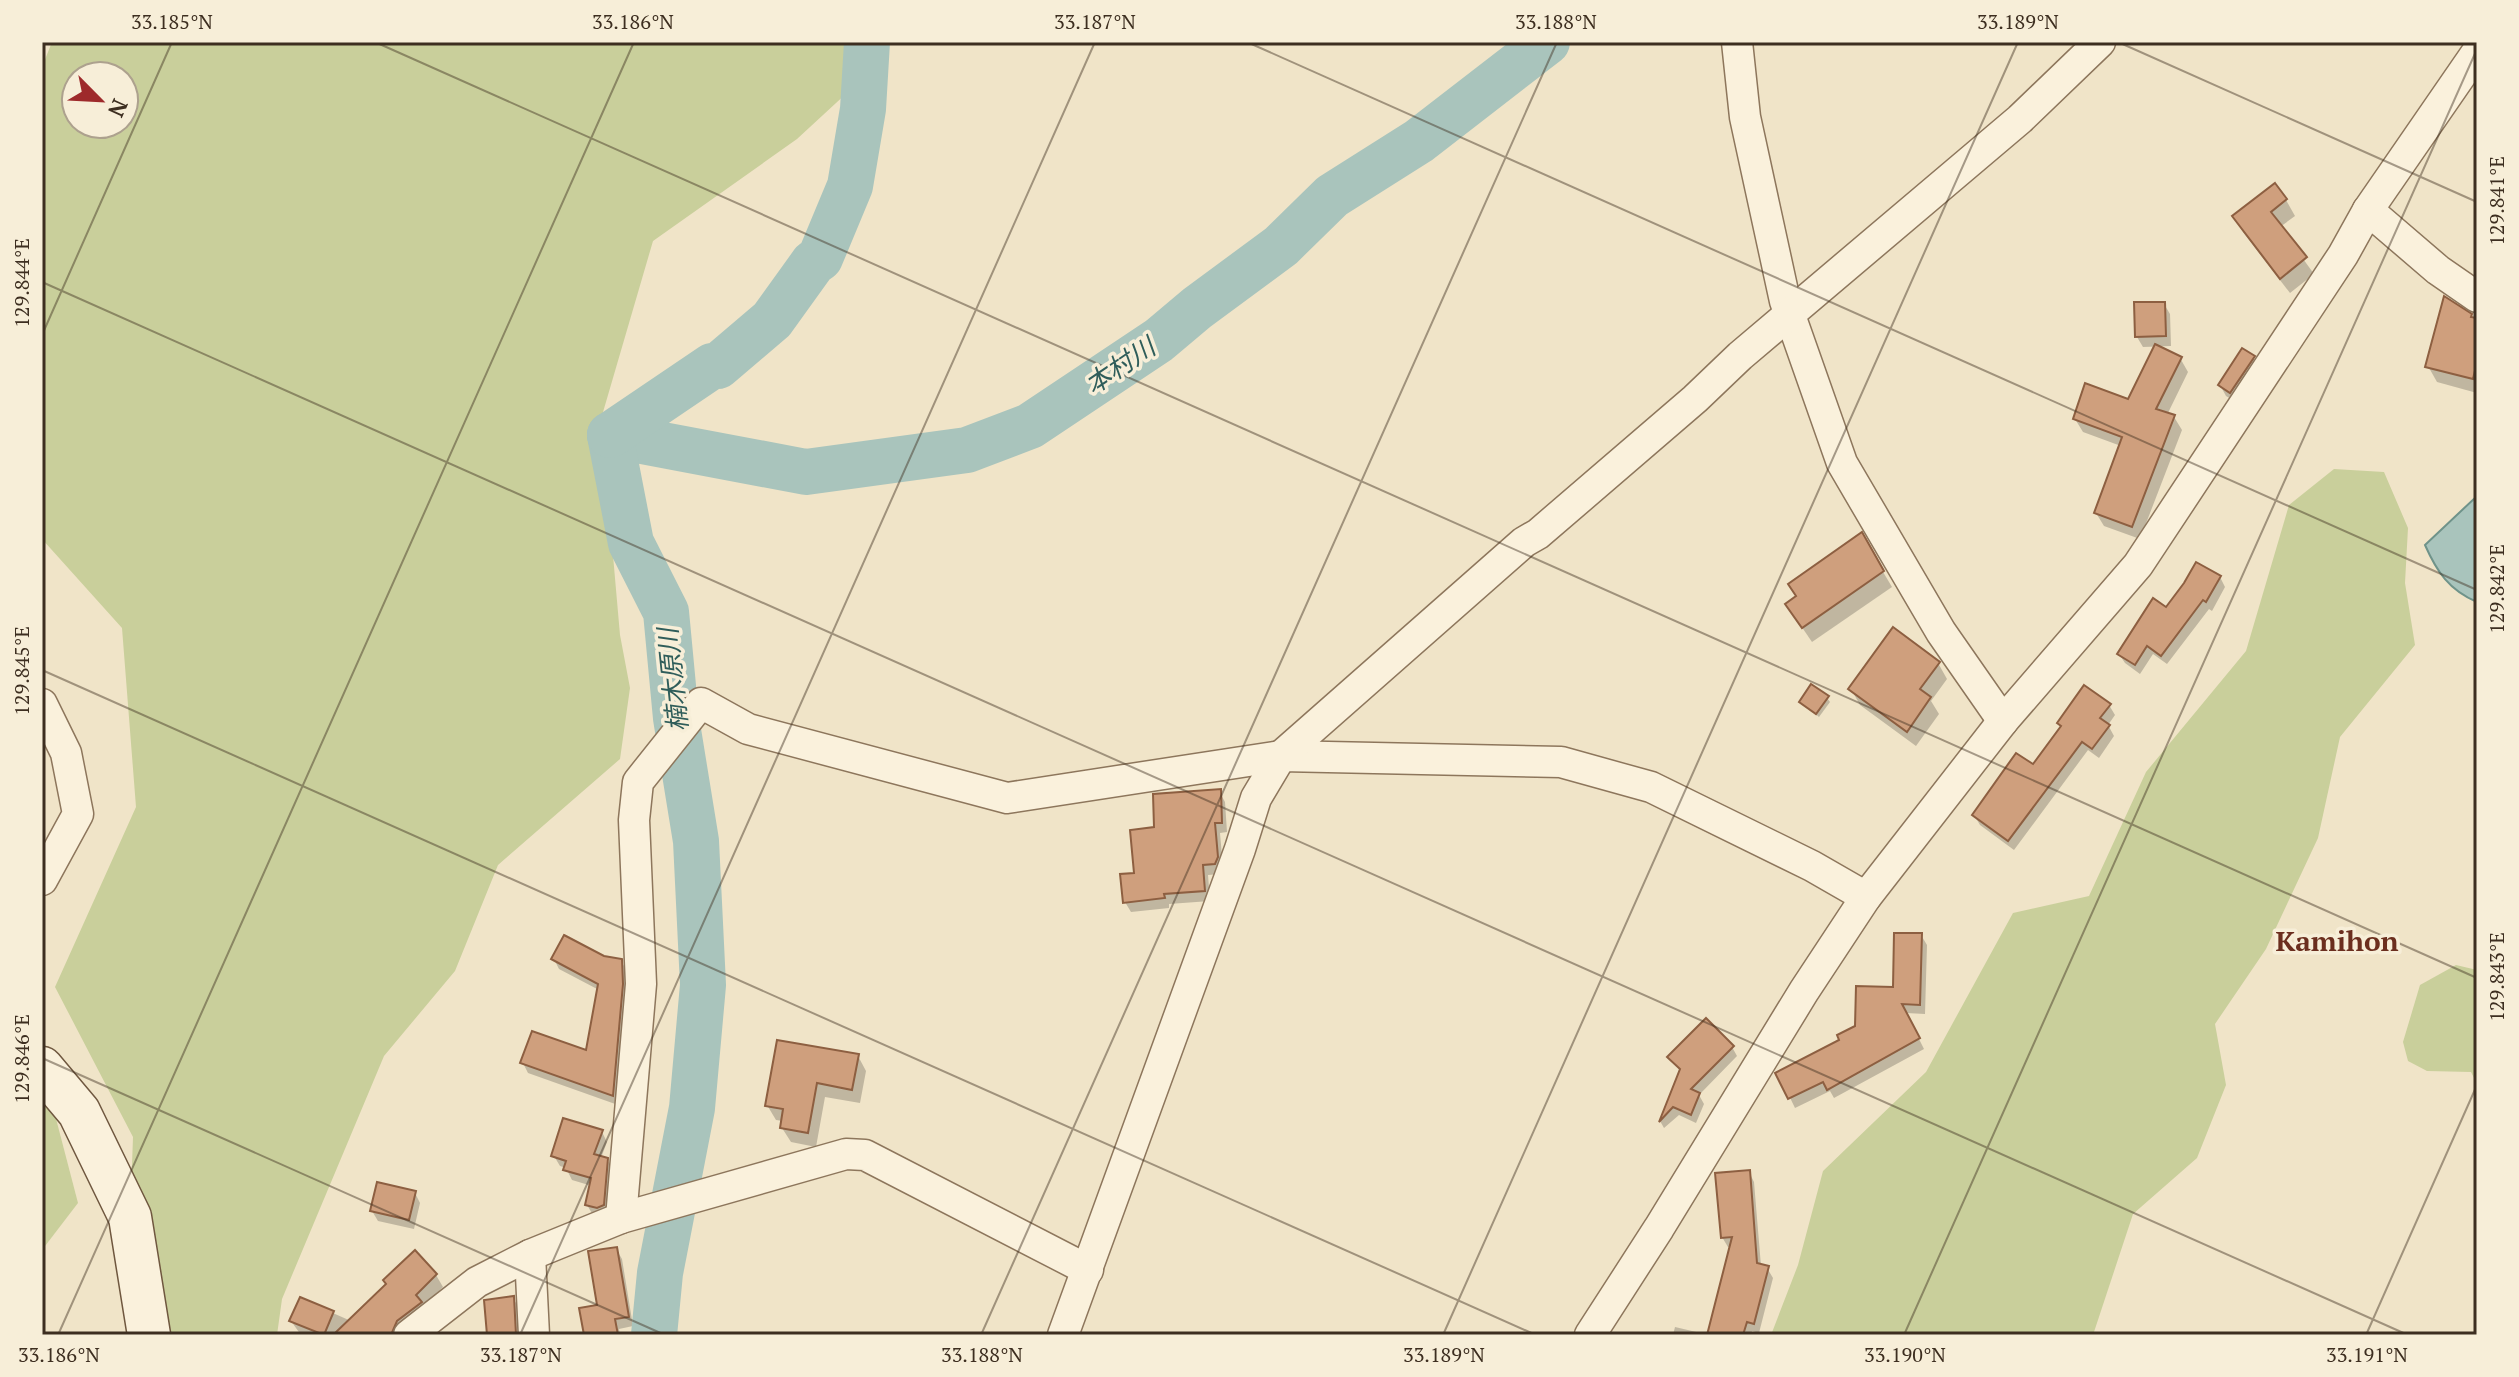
<svg xmlns="http://www.w3.org/2000/svg" width="2519" height="1377" viewBox="0 0 2519 1377" font-family="'PT Serif','Noto Sans JP',serif">
  <style>
    .green { fill: #c9cf9b; fill-rule: evenodd }
    .water { fill: #a9c4bc; stroke: #6f938a; stroke-width: 2 }
    .shadow { fill: #0003 }
    .lines { fill: none; stroke-linecap: round; stroke-linejoin: round }
    .river { stroke: #a9c4bc; stroke-width: 46 }
    .building { fill: #cf9f7d; stroke: #8d5f41; stroke-width: 2 }
    .street-casing { stroke: #8d765c; stroke-width: 33 }
    .secondary-casing { stroke: #6f573f; stroke-width: 45 }
    .street { stroke: #faf1dc; stroke-width: 30 }
    .secondary { stroke: #faf1dc; stroke-width: 42 }
    .ticks { fill: none; stroke: #3d2e20; stroke-width: 2; stroke-opacity: 0.45 }
    .labels { text-anchor: middle; stroke-width: 7; stroke-linejoin: round; paint-order: stroke }
    .water-label { font-size: 26px; font-style: italic; fill: #2f5d5a; stroke: #f7eed8 }
    .quarter-label { font-size: 28px; font-weight: bold; fill: #6b2e1e; stroke: #f7eed8 }
    .neatline { fill: none; stroke: #3d2e20; stroke-width: 3 }
    .ticks-label { font-size: 20px; text-anchor: middle; fill: #3d2e20 }
  </style>
  <rect width="100%" height="100%" fill="#f0e4c8"/>
  <g class="green">
    <path d="M 52,42 L 846,42 L 849,91 L 797,139 L 653,241 L 601,419 L 620,635 L 630,688 L 620,759 L 498,865 L 455,971 L 384,1056 L 282,1299 L 277,1335 L 126,1335 L 133,1137 L 55,987 L 136,807 L 122,628 L 42,539 L 42,67 ZM 76,76 L 124,76 L 124,124 L 76,124 Z"/>
    <path d="M 2334,469 L 2384,472 L 2408,528 L 2405,583 L 2415,645 L 2340,737 L 2318,838 L 2266,949 L 2215,1024 L 2226,1085 L 2197,1158 L 2133,1214 L 2093,1335 L 1771,1335 L 1798,1265 L 1823,1171 L 1926,1072 L 2013,913 L 2089,896 L 2146,772 L 2246,651 L 2289,505 Z"/>
    <path d="M 2456,965 L 2477,970 L 2477,1084 L 2471,1072 L 2427,1071 L 2408,1061 L 2403,1042 L 2420,985 Z"/>
    <path d="M 42,1098 L 54,1111 L 78,1203 L 42,1250 Z"/>
  </g>
  <path class="water" d="M 2477,496 L 2477,602 C 2449,590 2437,572 2425,545 Z"/>
  <g class="shadow">
    <path d="M 2286,200 L 2295,216 L 2280,227 L 2314,274 L 2290,293 L 2243,232 L 2234,217 Z"/>
    <path d="M 2164,304 L 2170,314 L 2171,346 L 2143,347 L 2137,337 Z"/>
    <path d="M 2470,315 L 2477,321 L 2477,393 L 2437,382 L 2428,366 Z"/>
    <path d="M 2253,357 L 2259,367 L 2236,402 L 2226,396 L 2220,385 Z"/>
    <path d="M 2180,358 L 2188,372 L 2167,415 L 2174,417 L 2182,430 L 2140,539 L 2104,526 L 2096,513 L 2121,446 L 2083,432 L 2075,419 L 2129,401 Z"/>
    <path d="M 1861,535 L 1892,587 L 1812,642 L 1797,620 Z"/>
    <path d="M 2220,577 L 2225,587 L 2212,611 L 2209,609 L 2167,664 L 2153,654 L 2140,674 L 2125,663 L 2119,654 L 2166,610 Z"/>
    <path d="M 1938,663 L 1947,679 L 1931,701 L 1939,714 L 1916,746 L 1860,705 L 1851,689 Z"/>
    <path d="M 1827,698 L 1830,702 L 1819,717 L 1801,702 Z"/>
    <path d="M 2109,705 L 2115,715 L 2108,725 L 2114,736 L 2099,758 L 2088,750 L 2014,850 L 1980,825 L 1974,815 L 2033,767 L 2062,728 L 2059,723 Z"/>
    <path d="M 1219,791 L 1225,802 L 1227,832 L 1220,833 L 1223,868 L 1221,874 L 1208,875 L 1210,901 L 1169,904 L 1169,908 L 1131,912 L 1125,902 L 1156,829 Z"/>
    <path d="M 1921,935 L 1927,945 L 1925,1014 L 1906,1013 L 1924,1049 L 1834,1098 L 1830,1091 L 1795,1108 L 1778,1073 L 1842,1041 L 1857,1027 L 1895,989 Z"/>
    <path d="M 604,958 L 621,961 L 627,971 L 628,995 L 618,1105 L 528,1073 L 523,1063 L 588,1052 L 599,990 L 559,969 L 554,959 Z"/>
    <path d="M 1732,1047 L 1737,1056 L 1699,1095 L 1704,1104 L 1696,1123 L 1679,1115 L 1664,1128 L 1660,1121 L 1681,1072 L 1670,1057 Z"/>
    <path d="M 858,1056 L 866,1071 L 860,1103 L 825,1097 L 816,1147 L 791,1142 L 782,1128 L 783,1121 L 776,1120 L 767,1105 Z"/>
    <path d="M 602,1132 L 607,1142 L 601,1158 L 607,1159 L 613,1170 L 609,1216 L 593,1215 L 587,1205 L 592,1186 L 572,1180 L 566,1168 L 560,1166 L 554,1156 Z"/>
    <path d="M 1749,1172 L 1754,1182 L 1761,1266 L 1767,1268 L 1773,1278 L 1759,1333 L 1752,1331 L 1751,1335 L 1673,1335 L 1675,1327 L 1709,1335 L 1732,1247 L 1728,1247 L 1722,1237 Z"/>
    <path d="M 415,1193 L 420,1203 L 414,1229 L 378,1221 L 372,1211 Z"/>
    <path d="M 616,1249 L 622,1259 L 633,1326 L 619,1329 L 620,1335 L 586,1335 L 599,1306 Z"/>
    <path d="M 436,1275 L 443,1287 L 423,1307 L 403,1335 L 301,1335 L 291,1321 L 301,1299 L 351,1321 Z"/>
    <path d="M 513,1298 L 519,1308 L 521,1335 L 489,1335 Z"/>
  </g>
  <g class="lines">
    <g class="river">
      <path d="M 610,435 L 806,472 L 967,450 L 1030,426 L 1159,340 L 1197,308 L 1281,246 L 1332,196 L 1419,141 L 1547,42"/>
      <path d="M 610,435 L 631,543 L 666,612 L 676,718 L 696,841 L 703,985 L 692,1108 L 660,1273 L 654,1335"/>
      <path d="M 610,435 L 712,366 L 718,366 L 772,320 L 813,263 L 820,258 L 850,186 L 863,109 L 867,42"/>
    </g>
  </g>
  <g class="building">
    <path d="M 2275,183 L 2287,199 L 2271,212 L 2307,257 L 2280,279 L 2232,216 Z"/>
    <path d="M 2444,296 L 2472,314 L 2471,317 L 2477,318 L 2477,362 L 2473,379 L 2425,367 Z"/>
    <path d="M 2134,302 L 2165,302 L 2166,336 L 2135,337 Z"/>
    <path d="M 2155,344 L 2182,357 L 2156,409 L 2175,415 L 2132,527 L 2094,513 L 2122,437 L 2073,419 L 2085,383 L 2128,399 Z"/>
    <path d="M 2242,348 L 2255,356 L 2230,393 L 2218,385 Z"/>
    <path d="M 1862,532 L 1884,571 L 1802,628 L 1785,604 L 1796,596 L 1788,584 Z"/>
    <path d="M 2196,562 L 2221,576 L 2206,602 L 2203,600 L 2161,656 L 2147,646 L 2135,665 L 2117,654 L 2153,598 L 2166,607 L 2184,583 Z"/>
    <path d="M 1893,627 L 1940,662 L 1920,689 L 1931,697 L 1907,732 L 1848,689 Z"/>
    <path d="M 1811,684 L 1829,696 L 1816,714 L 1799,702 Z"/>
    <path d="M 2084,685 L 2111,704 L 2100,718 L 2110,725 L 2092,749 L 2082,742 L 2008,841 L 1972,815 L 2016,753 L 2033,764 L 2061,726 L 2057,723 Z"/>
    <path d="M 1221,789 L 1222,823 L 1215,823 L 1218,857 L 1215,864 L 1203,865 L 1205,891 L 1164,894 L 1165,898 L 1123,903 L 1120,874 L 1134,873 L 1130,830 L 1154,827 L 1153,794 Z"/>
    <path d="M 1894,933 L 1922,933 L 1920,1005 L 1902,1004 L 1920,1038 L 1827,1090 L 1823,1082 L 1788,1099 L 1775,1073 L 1839,1040 L 1837,1035 L 1855,1026 L 1856,986 L 1893,987 Z"/>
    <path d="M 564,935 L 604,956 L 622,959 L 623,984 L 613,1096 L 520,1063 L 532,1031 L 586,1050 L 598,984 L 551,959 Z"/>
    <path d="M 1706,1018 L 1734,1046 L 1691,1089 L 1700,1093 L 1691,1115 L 1673,1107 L 1659,1122 L 1680,1069 L 1667,1057 Z"/>
    <path d="M 777,1040 L 859,1054 L 852,1090 L 817,1083 L 808,1133 L 780,1128 L 783,1109 L 765,1106 Z"/>
    <path d="M 563,1118 L 603,1130 L 594,1154 L 608,1158 L 604,1205 L 597,1208 L 585,1205 L 591,1178 L 563,1170 L 566,1161 L 551,1156 Z"/>
    <path d="M 1750,1170 L 1757,1263 L 1769,1266 L 1754,1324 L 1747,1322 L 1743,1335 L 1707,1335 L 1732,1237 L 1721,1238 L 1715,1173 Z"/>
    <path d="M 377,1182 L 416,1191 L 409,1220 L 370,1211 Z"/>
    <path d="M 617,1247 L 629,1317 L 615,1319 L 618,1335 L 584,1335 L 579,1308 L 597,1305 L 588,1251 Z"/>
    <path d="M 415,1250 L 437,1274 L 416,1295 L 422,1302 L 397,1321 L 391,1335 L 333,1335 L 386,1284 L 383,1280 Z"/>
    <path d="M 514,1296 L 516,1335 L 487,1335 L 484,1300 Z"/>
    <path d="M 300,1297 L 334,1311 L 324,1335 L 289,1321 Z"/>
  </g>
  <g class="lines">
    <defs>
      <g id="street">
        <path d="M 1737,42 L 1745,117 L 1785,301 L 1842,463 L 1941,632 L 2003,721"/>
        <path d="M 2368,210 L 2438,270 L 2477,297"/>
        <path d="M 42,704 L 66,753 L 78,814 L 42,880"/>
        <path d="M 621,1218 L 641,984 L 634,820 L 638,782 L 701,703 L 748,729 L 1007,798 L 1281,756 L 1561,762 L 1651,787 L 1812,866 L 1866,897"/>
        <path d="M 530,1255 L 534,1335"/>
        <path d="M 409,1335 L 477,1282 L 530,1255 L 621,1218 L 846,1154 L 865,1155 L 1088,1270"/>
        <path d="M 1063,1335 L 1240,849 L 1256,798 L 1281,756 L 1524,542 L 1538,534 L 1695,399 L 1740,356 L 2020,119 L 2100,42"/>
        <path d="M 1590,1335 L 1659,1228 L 1804,991 L 1866,897 L 2003,721 L 2138,565 L 2343,255 L 2368,210 L 2477,52"/>
      </g>
      <path id="secondary" d="M 42,1068 L 79,1112 L 130,1217 L 149,1335"/>
    </defs>
    <use href="#street" class="street-casing"/>
    <use href="#secondary" class="secondary-casing"/>
    <use href="#street" class="street"/>
    <use href="#secondary" class="secondary"/>
  </g>
  <path class="ticks" d="M 375,42 L 2477,978M 1247,42 L 2477,590M 2118,42 L 2477,202M 42,282 L 2408,1335M 42,335 L 172,42M 42,670 L 1536,1335M 42,1058 L 665,1335M 58,1335 L 634,42M 520,1335 L 1095,42M 981,1335 L 1557,42M 1443,1335 L 2018,42M 1904,1335 L 2477,49M 2366,1335 L 2477,1085"/>
  <g class="labels">
    <g class="water-label">
      <text transform="translate(1120 366) rotate(-34)" y="9">本村川</text>
      <text transform="translate(673 680) rotate(-96)" y="9">楠木原川</text>
    </g>
    <g class="quarter-label">
      <text x="2337" y="951">Kamihon</text>
    </g>
  </g>
  <rect width="2519" height="1377" fill="none" stroke="#f7eed8" stroke-width="88"/>
  <g transform="translate(100 100) rotate(114)"><circle r="38" fill="#f7eed8" stroke="#ada18e" stroke-width="2"/>
  <path d="M0-6L14 30L0 20L-14 30Z" fill="#9e2a2b"/>
  <text y="-12" font-size="22" font-weight="bold" text-anchor="middle" fill="#3d2e20">N</text>
  </g>
  <rect x="44" y="44" width="2431" height="1289" class="neatline"/>
  <g class="ticks-label">
    <text x="172" y="29">33.185°N</text>
    <text x="633" y="29">33.186°N</text>
    <text x="1095" y="29">33.187°N</text>
    <text x="1556" y="29">33.188°N</text>
    <text x="2018" y="29">33.189°N</text>
    <text transform="translate(2497 201) rotate(-90)" y="7">129.841°E</text>
    <text transform="translate(22 283) rotate(-90)" y="7">129.844°E</text>
    <text transform="translate(2497 589) rotate(-90)" y="7">129.842°E</text>
    <text transform="translate(22 671) rotate(-90)" y="7">129.845°E</text>
    <text transform="translate(2497 977) rotate(-90)" y="7">129.843°E</text>
    <text transform="translate(22 1059) rotate(-90)" y="7">129.846°E</text>
    <text x="59" y="1362">33.186°N</text>
    <text x="521" y="1362">33.187°N</text>
    <text x="982" y="1362">33.188°N</text>
    <text x="1444" y="1362">33.189°N</text>
    <text x="1905" y="1362">33.190°N</text>
    <text x="2367" y="1362">33.191°N</text>
  </g>
</svg>
